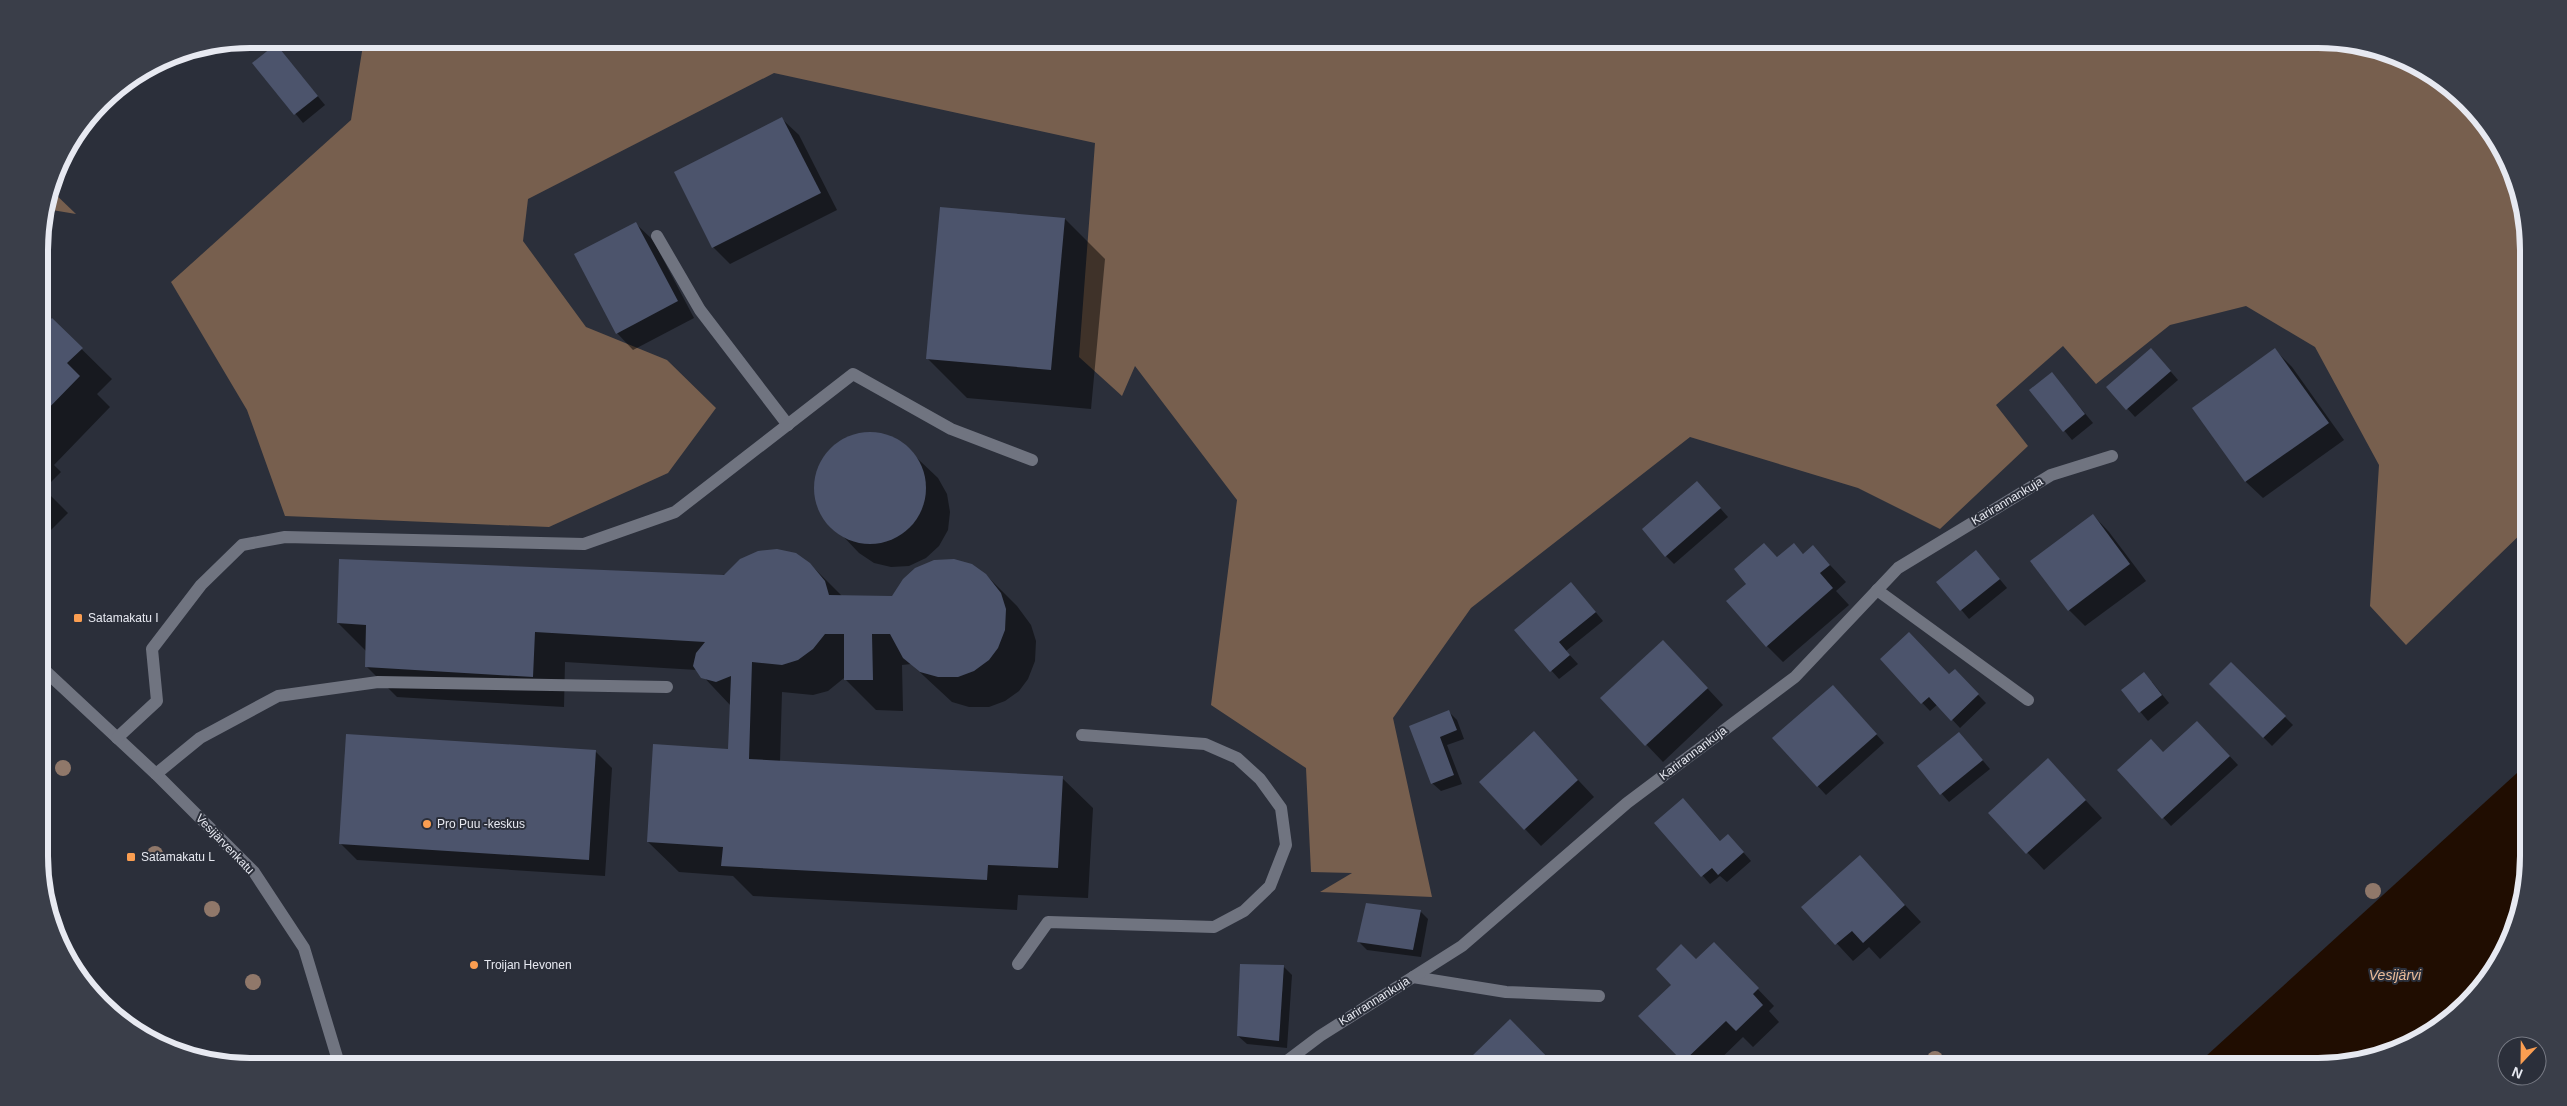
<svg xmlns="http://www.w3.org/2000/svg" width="2567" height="1106" viewBox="0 0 2567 1106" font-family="Helvetica,sans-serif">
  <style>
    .forest { fill: #775f4e }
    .water { fill: #200d01 }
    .shadow { fill: #0007 }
    .building { fill: #4c546c }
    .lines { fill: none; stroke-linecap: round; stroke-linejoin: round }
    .minor { stroke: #707480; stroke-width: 12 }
    .tree { fill: #90786a }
    .poi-dot { fill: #fb9e51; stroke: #2b2f3a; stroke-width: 2 }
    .labels { text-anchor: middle; stroke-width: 4; stroke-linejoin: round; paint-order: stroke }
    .street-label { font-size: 12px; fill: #e7e9f1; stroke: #2b2f3a }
    .poi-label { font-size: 12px; fill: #e7e9f1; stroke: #2b2f3a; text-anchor: start }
    .water-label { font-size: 14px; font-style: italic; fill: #ebbc9a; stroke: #2b2f3a }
    .rim { fill: none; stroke: #e7e9f1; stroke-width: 6 }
  </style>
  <rect width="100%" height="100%" fill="#2b2f3a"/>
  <g class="forest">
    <path d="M 364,39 L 2317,39 L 2398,55 L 2446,83 L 2485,122 L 2512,169 L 2526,222 L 2527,528 L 2406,645 L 2370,606 L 2379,465 L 2315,347 L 2246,306 L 2170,325 L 2096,384 L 2063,346 L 1996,405 L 2028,446 L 1940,529 L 1858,488 L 1690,437 L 1471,608 L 1393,718 L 1432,897 L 1320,892 L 1352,873 L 1311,872 L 1306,768 L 1211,705 L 1237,500 L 1135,366 L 1122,396 L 1079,357 L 1095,143 L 774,73 L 528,199 L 523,241 L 586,327 L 667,360 L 716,408 L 668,473 L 549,527 L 285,516 L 247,410 L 171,282 L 351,120 Z"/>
    <path d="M 51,190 L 76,214 L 46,209 Z"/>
  </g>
  <path class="water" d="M 2528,763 L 2528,857 L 2512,937 L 2484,985 L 2435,1032 L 2385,1056 L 2331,1067 L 2194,1067 Z"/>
  <g class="shadow">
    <path d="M 276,46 L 325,105 L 303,123 L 254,63 Z"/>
    <path d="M 116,88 L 123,94 L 93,125 L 88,120 L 110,91 Z"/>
    <path d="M 782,119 L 799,135 L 837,210 L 730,264 L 713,247 L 675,173 Z"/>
    <path d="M 941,208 L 1065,219 L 1105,259 L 1091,409 L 967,398 L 927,358 Z"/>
    <path d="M 636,224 L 653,240 L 694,318 L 633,350 L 617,333 Z"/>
    <path d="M 52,320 L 112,379 L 97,394 L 110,407 L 54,465 L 61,472 L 44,489 L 68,513 L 40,541 L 39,333 Z"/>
    <path d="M 2275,350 L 2292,367 L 2344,440 L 2263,498 L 2246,482 L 2193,408 Z"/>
    <path d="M 2159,358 L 2178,380 L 2135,417 L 2108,387 Z"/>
    <path d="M 2052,374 L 2093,423 L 2072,440 L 2031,390 Z"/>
    <path d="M 864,433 L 882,434 L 899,441 L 938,478 L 947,494 L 950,512 L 948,530 L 939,546 L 926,558 L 909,566 L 891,567 L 874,563 L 859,553 L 822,514 L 816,497 L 816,480 L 821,463 L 832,448 L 847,438 Z"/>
    <path d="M 1705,491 L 1728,517 L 1674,564 L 1666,556 Z"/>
    <path d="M 2093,515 L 2109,532 L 2146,581 L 2085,626 L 2069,610 Z"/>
    <path d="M 1764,544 L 1778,558 L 1793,544 L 1804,555 L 1813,547 L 1846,582 L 1836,591 L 1849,605 L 1783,662 L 1767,646 L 1748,584 Z"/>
    <path d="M 1984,560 L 2007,588 L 1969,619 L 1938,582 Z"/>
    <path d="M 810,564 L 842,596 L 892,597 L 986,575 L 1017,606 L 1031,625 L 1036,641 L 1035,661 L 1028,679 L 1019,691 L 1005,701 L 989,707 L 969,707 L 952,702 L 911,664 L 902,665 L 903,711 L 876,710 L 844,678 L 828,691 L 813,695 L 782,692 L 780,762 L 1062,778 L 1093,808 L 1088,898 L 1018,895 L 1017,910 L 753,896 L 733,876 L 679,872 L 648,842 L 730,750 L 731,706 L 697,670 L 565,662 L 564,707 L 397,697 L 367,667 L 367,652 L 338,623 Z"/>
    <path d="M 1579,592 L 1603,621 L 1566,651 L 1578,664 L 1559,679 L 1515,630 Z"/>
    <path d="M 1679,658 L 1723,705 L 1663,762 L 1602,698 Z"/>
    <path d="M 1881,659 L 1949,676 L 1955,671 L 1986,703 L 1960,728 L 1938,704 L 1930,711 Z"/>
    <path d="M 2231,664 L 2293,725 L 2272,746 L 2211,684 Z"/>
    <path d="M 2152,682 L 2169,703 L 2148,721 L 2123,691 Z"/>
    <path d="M 1841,695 L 1884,743 L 1826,795 L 1774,739 Z"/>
    <path d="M 1449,712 L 1457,720 L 1464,739 L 1447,745 L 1462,784 L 1441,791 L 1432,783 L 1411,727 Z"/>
    <path d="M 2205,730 L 2238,765 L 2171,826 L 2119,770 L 2164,753 Z"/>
    <path d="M 1967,742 L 1990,769 L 1949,802 L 1918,767 Z"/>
    <path d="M 1550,750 L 1594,797 L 1541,846 L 1525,829 Z"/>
    <path d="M 595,751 L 612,768 L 605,876 L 357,860 L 340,843 Z"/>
    <path d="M 2064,777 L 2102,818 L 2044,870 L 1990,813 Z"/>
    <path d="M 1691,808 L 1721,842 L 1736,844 L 1751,861 L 1727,882 L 1720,876 L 1710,884 L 1656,823 Z"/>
    <path d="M 1860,857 L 1921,922 L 1880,959 L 1869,947 L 1853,961 L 1803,907 Z"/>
    <path d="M 1420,911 L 1428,919 L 1421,957 L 1367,950 L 1358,941 Z"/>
    <path d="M 1730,960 L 1774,1006 L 1769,1011 L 1779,1022 L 1753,1047 L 1743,1037 L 1712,1067 L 1690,1067 L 1640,1016 L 1697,961 Z"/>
    <path d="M 1284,967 L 1292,975 L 1287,1048 L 1247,1044 L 1238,1036 Z"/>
  </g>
  <g class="building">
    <path d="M 276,44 L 318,96 L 294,115 L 252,63 Z"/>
    <path d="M 782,117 L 821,193 L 712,248 L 674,172 Z"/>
    <path d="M 940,207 L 1065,218 L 1051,370 L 926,359 Z"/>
    <path d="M 636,222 L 678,301 L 616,334 L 574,254 Z"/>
    <path d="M 52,318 L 83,348 L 67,363 L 80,376 L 40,417 L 39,331 Z"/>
    <path d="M 2151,348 L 2171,371 L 2126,410 L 2106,387 Z"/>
    <path d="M 2275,348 L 2329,423 L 2245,482 L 2192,408 Z"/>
    <path d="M 2052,372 L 2085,414 L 2063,432 L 2029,390 Z"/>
    <circle cx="870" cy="488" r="56"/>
    <path d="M 1697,481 L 1721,508 L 1665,557 L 1642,529 Z"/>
    <path d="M 2093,514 L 2130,564 L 2068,611 L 2030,561 Z"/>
    <path d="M 1764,543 L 1777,557 L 1794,543 L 1803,554 L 1813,545 L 1830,565 L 1820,573 L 1833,588 L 1766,647 L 1726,601 L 1746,584 L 1734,569 Z"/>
    <path d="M 777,549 L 796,553 L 810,563 L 825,581 L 829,595 L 892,596 L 903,579 L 915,568 L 934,560 L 954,559 L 972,564 L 986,574 L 1001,593 L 1006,609 L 1005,630 L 998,648 L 989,660 L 974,671 L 958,677 L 938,677 L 920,672 L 903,658 L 890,634 L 872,634 L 873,680 L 844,680 L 844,634 L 825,634 L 813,649 L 798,660 L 782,665 L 752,662 L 749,759 L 1063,776 L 1058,868 L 988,865 L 987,880 L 721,866 L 723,847 L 647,842 L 653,744 L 728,749 L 731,676 L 716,682 L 701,678 L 693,666 L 696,653 L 705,642 L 535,632 L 533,677 L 365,667 L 366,625 L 337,623 L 339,559 L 724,575 L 740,559 L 758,551 Z"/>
    <path d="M 1976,550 L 2000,579 L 1960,611 L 1936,582 Z"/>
    <path d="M 1571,582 L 1596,612 L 1559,642 L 1570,655 L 1550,672 L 1514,630 Z"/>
    <path d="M 1909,632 L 1949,674 L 1955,669 L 1979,694 L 1951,721 L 1929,697 L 1921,704 L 1880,659 Z"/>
    <path d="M 1663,640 L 1708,688 L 1645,746 L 1600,698 Z"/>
    <path d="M 2231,662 L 2286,716 L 2263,738 L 2209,684 Z"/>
    <path d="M 2144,672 L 2162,695 L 2139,713 L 2121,690 Z"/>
    <path d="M 1833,685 L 1877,734 L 1817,787 L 1772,738 Z"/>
    <path d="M 1449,710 L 1457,730 L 1440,737 L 1454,775 L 1431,784 L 1409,726 Z"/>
    <path d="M 2197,721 L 2230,756 L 2162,819 L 2117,770 L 2151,739 L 2163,752 Z"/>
    <path d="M 1534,731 L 1578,780 L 1524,830 L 1479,782 Z"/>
    <path d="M 1959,732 L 1983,760 L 1940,795 L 1917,766 Z"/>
    <path d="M 346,734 L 596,750 L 589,860 L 339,844 Z"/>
    <path d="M 2048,758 L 2086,800 L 2026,854 L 1988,813 Z"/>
    <path d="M 1683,798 L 1720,841 L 1728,834 L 1744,852 L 1718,875 L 1712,868 L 1701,877 L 1654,823 Z"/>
    <path d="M 1860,855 L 1905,905 L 1863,943 L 1852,931 L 1835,945 L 1801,907 Z"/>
    <path d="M 1366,903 L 1421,910 L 1413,950 L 1357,942 Z"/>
    <path d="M 1714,942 L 1759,988 L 1753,994 L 1763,1005 L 1736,1031 L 1726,1021 L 1683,1062 L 1638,1016 L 1671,985 L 1656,969 L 1681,944 L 1696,959 Z"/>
    <path d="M 1240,964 L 1284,965 L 1279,1041 L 1237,1036 Z"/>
    <path d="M 1510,1019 L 1557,1067 L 1480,1067 L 1470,1058 Z"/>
    <path d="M 1869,1056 L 1880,1067 L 1858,1067 Z"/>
    <path d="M 1351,1062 L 1358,1063 L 1366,1067 L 1341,1067 Z"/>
  </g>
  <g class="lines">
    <g class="minor">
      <path d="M 657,236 L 700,310 L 788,425"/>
      <path d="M 1877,590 L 2028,700"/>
      <path d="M 40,666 L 156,774 L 254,872 L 304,948 L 340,1067"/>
      <path d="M 117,738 L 157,701 L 152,649 L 201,585 L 242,545 L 285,537 L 584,544 L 675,512 L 853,374 L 951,429 L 1032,460"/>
      <path d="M 156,774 L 200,738 L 278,696 L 378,682 L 667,687"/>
      <path d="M 1018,964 L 1048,922 L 1214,927 L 1244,911 L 1270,886 L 1286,845 L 1281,808 L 1260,779 L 1237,758 L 1205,744 L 1082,735"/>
      <path d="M 1413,977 L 1506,992 L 1599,996"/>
      <path d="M 1279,1067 L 1320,1036 L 1462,946 L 1627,803 L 1795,677 L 1898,568 L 2051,475 L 2112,456"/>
    </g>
  </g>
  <g class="tree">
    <circle cx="63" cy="768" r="8"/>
    <circle cx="155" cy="854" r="8"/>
    <circle cx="2373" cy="891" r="8"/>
    <circle cx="212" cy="909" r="8"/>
    <circle cx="253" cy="982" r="8"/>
    <circle cx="1935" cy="1059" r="8"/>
  </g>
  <g class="poi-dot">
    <rect x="73" y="613" width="10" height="10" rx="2.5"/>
    <circle cx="427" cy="824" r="5"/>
    <rect x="126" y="852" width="10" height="10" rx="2.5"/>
    <circle cx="474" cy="965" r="5"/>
  </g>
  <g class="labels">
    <g class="street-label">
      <text transform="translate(2007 501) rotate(-31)" y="4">Karirannankuja</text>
      <text transform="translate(1693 753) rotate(-37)" y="4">Karirannankuja</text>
      <text transform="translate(225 844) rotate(46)" y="4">Vesijärvenkatu</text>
      <text transform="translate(1374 1001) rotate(-32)" y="4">Karirannankuja</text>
    </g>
    <g class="poi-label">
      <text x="88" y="622">Satamakatu I</text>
      <text x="437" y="828">Pro Puu -keskus</text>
      <text x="141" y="861">Satamakatu L</text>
      <text x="484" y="969">Troijan Hevonen</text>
    </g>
    <g class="water-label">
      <text x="2395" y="980">Vesijärvi</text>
    </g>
  </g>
  <path d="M0 0H2567V1106H0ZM250 48H2318A202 202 0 0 1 2520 250V856A202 202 0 0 1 2318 1058H250A202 202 0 0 1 48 856V250A202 202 0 0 1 250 48Z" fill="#3a3e49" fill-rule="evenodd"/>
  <path class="rim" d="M250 48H2318A202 202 0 0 1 2520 250V856A202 202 0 0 1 2318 1058H250A202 202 0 0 1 48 856V250A202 202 0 0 1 250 48Z"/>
  <g transform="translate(2522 1061) rotate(202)"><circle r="24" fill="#2b2f3a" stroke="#767983"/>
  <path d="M0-4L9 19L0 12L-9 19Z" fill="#fb9e51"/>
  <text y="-8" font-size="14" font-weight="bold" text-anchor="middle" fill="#e7e9f1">N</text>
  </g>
</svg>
